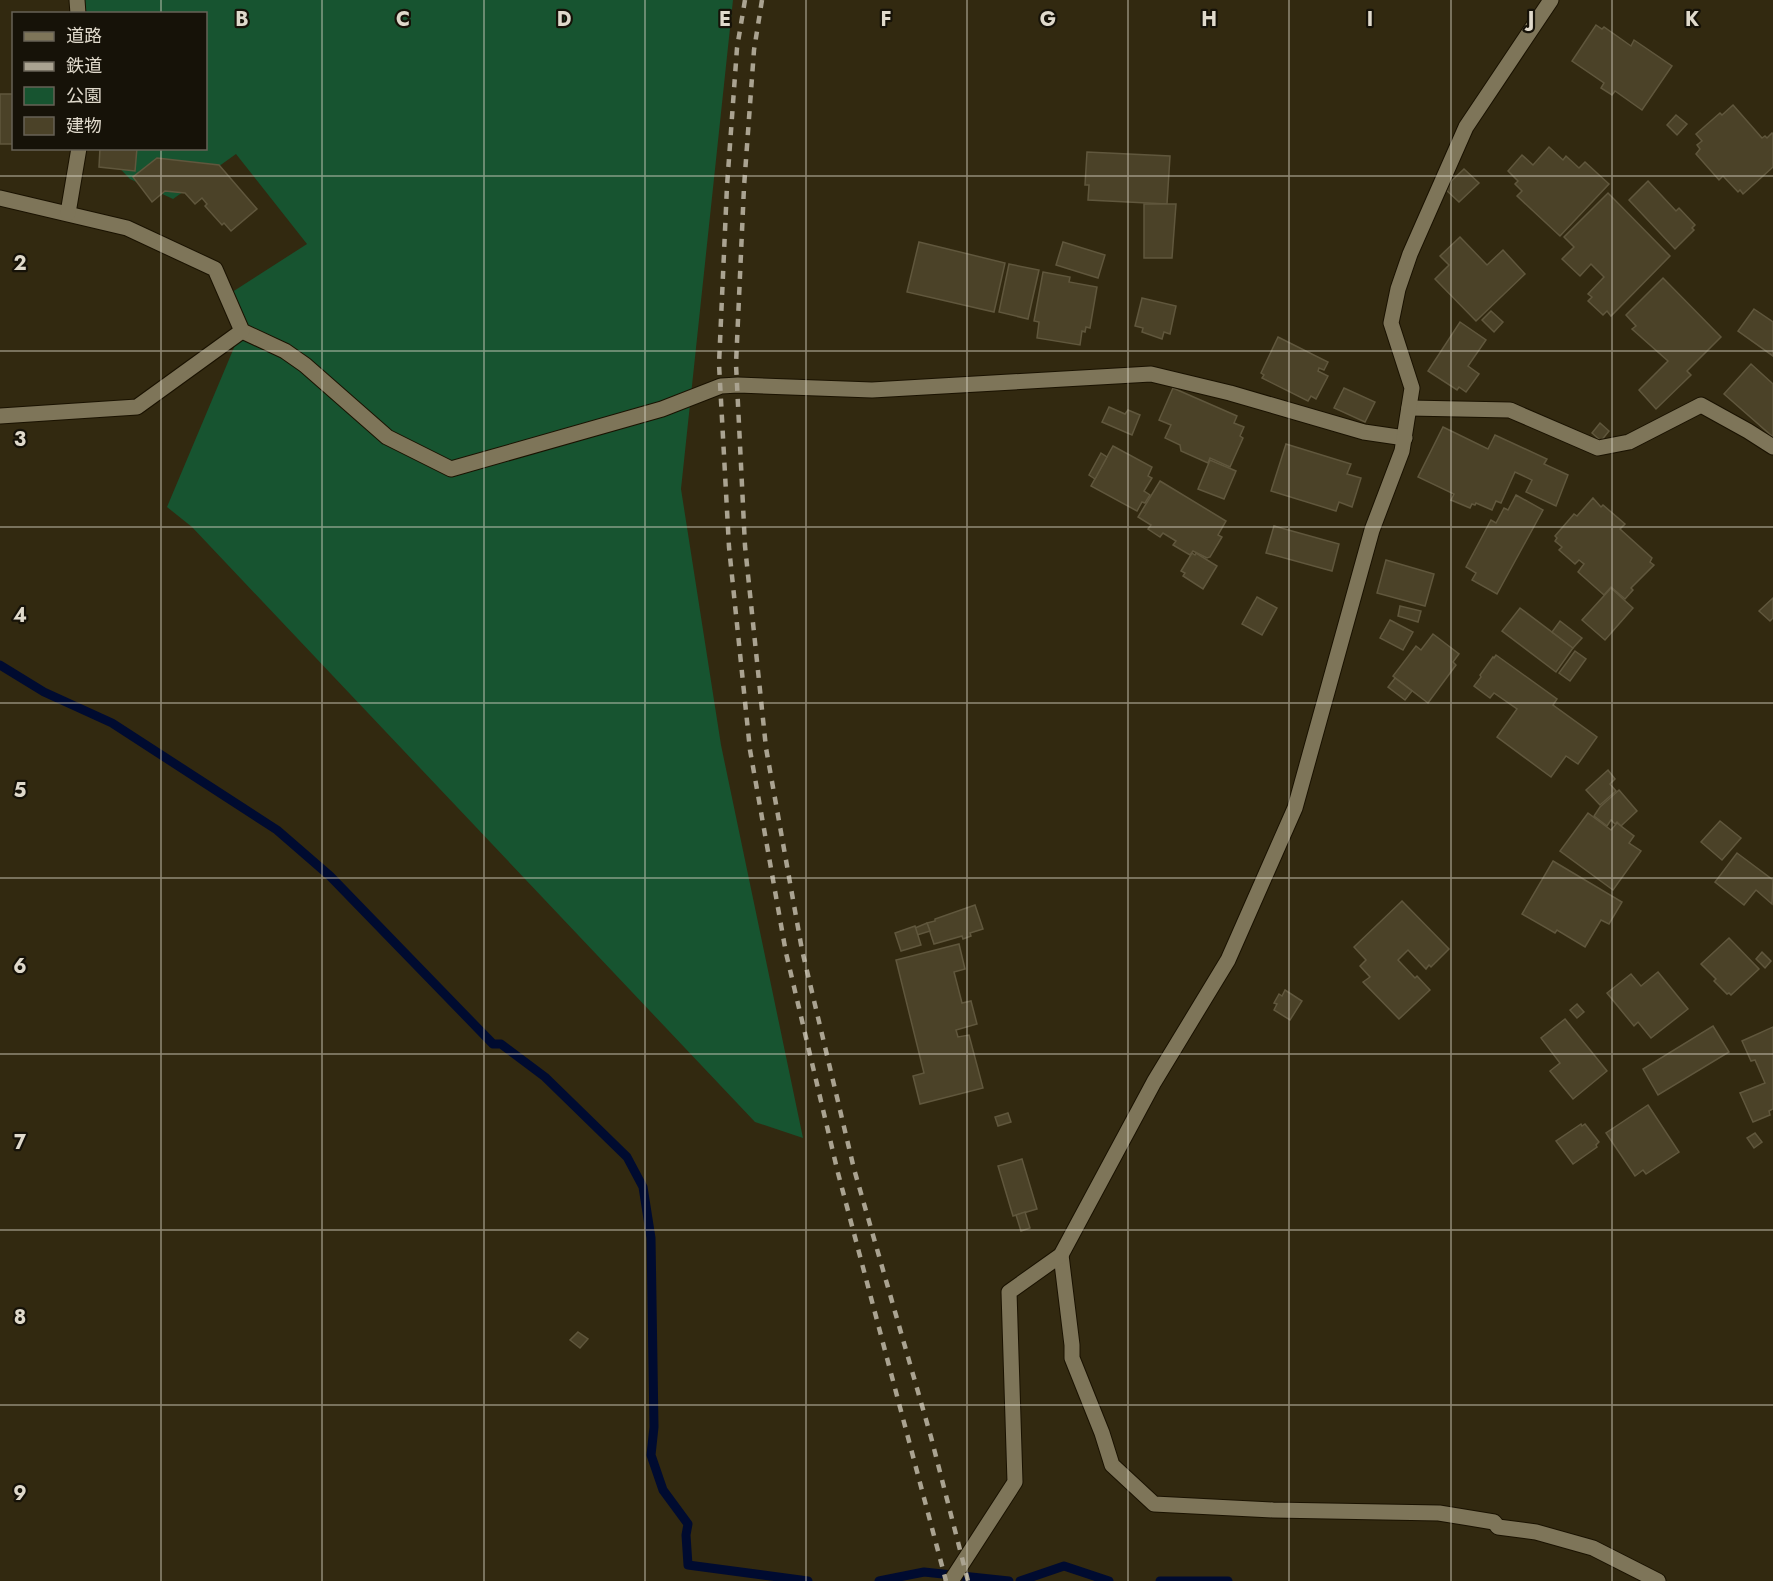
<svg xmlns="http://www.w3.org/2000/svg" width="1773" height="1581" viewBox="0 0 1773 1581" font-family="Jost,'Noto Sans JP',sans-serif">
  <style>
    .green { fill: #175430 }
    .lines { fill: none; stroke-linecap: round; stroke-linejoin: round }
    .stream { stroke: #000b30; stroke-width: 9 }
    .building { fill: #4b4228; stroke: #60573d; stroke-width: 1.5 }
    .minor-casing { stroke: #1a1200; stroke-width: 17 }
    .minor { stroke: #7e7559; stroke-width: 15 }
    .rail { stroke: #aaa391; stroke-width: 4.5; stroke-dasharray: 8 8; stroke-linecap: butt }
    .grid { fill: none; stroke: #e0dacc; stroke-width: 1.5; stroke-opacity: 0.55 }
    .grid-label { font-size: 20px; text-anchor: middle; font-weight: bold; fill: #e0dacc; stroke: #161208; stroke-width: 4.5; stroke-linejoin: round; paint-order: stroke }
  </style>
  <rect width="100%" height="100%" fill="#322910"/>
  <path class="green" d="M 72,0 L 733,0 L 681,489 L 721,745 L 803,1138 L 755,1122 L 192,527 L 167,507 L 241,331 L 226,296 L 307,244 L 236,154 L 173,199 L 130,179 L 101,149 L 206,148 L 206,14 L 74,13 Z"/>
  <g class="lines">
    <g class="stream">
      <path d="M 0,665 L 44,692 L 112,723 L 277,830 L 330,876 L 493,1044 L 501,1044 L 545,1077 L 627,1157 L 643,1187 L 651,1238 L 654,1427 L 651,1455 L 663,1490 L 688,1524 L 686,1535 L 688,1565 L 808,1581"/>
      <path d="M 879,1581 L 924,1572 L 1009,1581"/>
      <path d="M 1020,1581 L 1064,1566 L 1109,1581"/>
      <path d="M 1160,1581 L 1228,1581"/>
    </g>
  </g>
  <g class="building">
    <path d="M 1596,25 L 1602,29 L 1604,27 L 1631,46 L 1634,40 L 1672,66 L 1642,110 L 1615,91 L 1612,95 L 1601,88 L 1604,83 L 1572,61 Z"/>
    <rect x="0" y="94" width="14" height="50"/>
    <path d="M 1733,105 L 1762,138 L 1765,136 L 1767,138 L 1772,133 L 1773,135 L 1773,167 L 1743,194 L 1740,190 L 1738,192 L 1723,176 L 1719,180 L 1696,154 L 1700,149 L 1697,145 L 1702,141 L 1696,134 L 1720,113 L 1722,115 Z"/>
    <path d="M 1676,115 L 1687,124 L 1677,135 L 1667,125 Z"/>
    <path d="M 1549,147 L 1563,160 L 1566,156 L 1579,168 L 1585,162 L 1609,184 L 1560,236 L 1517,196 L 1522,191 L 1515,184 L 1518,181 L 1508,171 L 1522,155 L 1533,165 Z"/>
    <path d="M 100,148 L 137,148 L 135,171 L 99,167 Z"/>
    <path d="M 1087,152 L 1170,156 L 1167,204 L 1088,200 L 1089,185 L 1085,185 Z"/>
    <path d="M 157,158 L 219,165 L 257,209 L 231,231 L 224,223 L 222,225 L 205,206 L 207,204 L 202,198 L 195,204 L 185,193 L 165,191 L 152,202 L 133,177 Z"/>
    <path d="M 1464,169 L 1479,183 L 1459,202 L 1444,188 Z"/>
    <path d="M 1648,181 L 1676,211 L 1679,208 L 1695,225 L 1692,228 L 1694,230 L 1675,249 L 1629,200 Z"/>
    <path d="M 1608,193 L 1670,256 L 1611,316 L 1607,311 L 1603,315 L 1588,301 L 1592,297 L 1588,294 L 1604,277 L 1591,264 L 1580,276 L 1562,259 L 1574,247 L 1564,237 Z"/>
    <path d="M 1144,204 L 1176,204 L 1172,258 L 1144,258 Z"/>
    <path d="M 1460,237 L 1487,265 L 1503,250 L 1525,274 L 1476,321 L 1435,279 L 1449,265 L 1440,256 Z"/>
    <path d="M 919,242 L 1005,263 L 994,312 L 907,292 Z"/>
    <path d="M 1063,242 L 1105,255 L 1098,278 L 1056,265 Z"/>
    <path d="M 1009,264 L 1039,270 L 1028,319 L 999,312 Z"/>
    <path d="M 1043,272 L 1070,277 L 1069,282 L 1097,287 L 1090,328 L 1086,327 L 1085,332 L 1082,331 L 1080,345 L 1037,338 L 1039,322 L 1034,321 Z"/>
    <path d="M 1663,278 L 1721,337 L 1687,371 L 1691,375 L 1656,409 L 1639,390 L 1668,361 L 1632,329 L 1636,326 L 1626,315 Z"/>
    <path d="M 1142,298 L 1176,306 L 1170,334 L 1164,332 L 1162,339 L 1142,332 L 1143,328 L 1135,326 Z"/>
    <path d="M 1754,309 L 1773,322 L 1773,356 L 1738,331 Z"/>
    <path d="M 1491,311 L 1503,322 L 1494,332 L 1482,320 Z"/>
    <path d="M 1460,322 L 1486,340 L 1468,366 L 1479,374 L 1466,392 L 1459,387 L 1457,390 L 1428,371 Z"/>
    <path d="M 1278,337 L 1328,362 L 1324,370 L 1319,368 L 1318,371 L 1328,376 L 1316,399 L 1311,396 L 1308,401 L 1262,378 L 1264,375 L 1261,373 Z"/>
    <path d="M 1751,364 L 1773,384 L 1773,437 L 1724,394 Z"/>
    <path d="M 1173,388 L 1237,416 L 1234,423 L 1244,427 L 1240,436 L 1243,438 L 1230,467 L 1210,458 L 1208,463 L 1181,451 L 1180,445 L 1165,438 L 1171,425 L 1159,420 Z"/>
    <path d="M 1344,388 L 1375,402 L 1365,422 L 1334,408 Z"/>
    <path d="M 1109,407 L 1125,414 L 1128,410 L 1140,415 L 1132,435 L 1102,422 Z"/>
    <path d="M 1600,423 L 1609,431 L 1601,441 L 1592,433 Z"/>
    <path d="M 1443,427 L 1488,449 L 1495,435 L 1547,459 L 1544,464 L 1568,475 L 1556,506 L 1526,492 L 1532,480 L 1515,472 L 1501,503 L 1496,501 L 1492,510 L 1476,503 L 1475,505 L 1472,504 L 1470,508 L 1451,500 L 1454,494 L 1418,477 Z"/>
    <path d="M 1286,444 L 1351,464 L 1347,474 L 1361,478 L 1352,507 L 1339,502 L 1336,511 L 1271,491 Z"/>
    <path d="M 1113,446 L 1152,467 L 1148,476 L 1152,478 L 1144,491 L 1150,495 L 1145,503 L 1142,502 L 1137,511 L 1091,486 Z"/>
    <path d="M 1101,453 L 1107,457 L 1095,479 L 1089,475 Z"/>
    <path d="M 1210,460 L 1236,471 L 1224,499 L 1198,489 Z"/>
    <path d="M 1160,481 L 1226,521 L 1218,535 L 1222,537 L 1210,557 L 1207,558 L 1193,551 L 1190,555 L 1173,545 L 1176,541 L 1163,533 L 1160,537 L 1148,529 L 1151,525 L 1138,517 Z"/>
    <path d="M 1516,495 L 1543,510 L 1497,594 L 1472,580 L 1476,573 L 1466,567 L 1491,520 L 1496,523 L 1504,508 L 1508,510 Z"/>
    <path d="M 1593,498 L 1601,507 L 1603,505 L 1625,524 L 1620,529 L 1652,558 L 1650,562 L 1654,565 L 1631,588 L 1633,590 L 1625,599 L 1611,587 L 1604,595 L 1578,572 L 1584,564 L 1579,560 L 1575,564 L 1559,550 L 1562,547 L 1555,541 L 1557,538 L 1555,536 L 1574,514 L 1577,516 Z"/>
    <path d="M 1274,526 L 1339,544 L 1332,571 L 1266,553 Z"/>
    <path d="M 1192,553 L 1195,555 L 1196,553 L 1217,566 L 1203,589 L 1183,576 L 1185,573 L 1181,571 Z"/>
    <path d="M 1386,560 L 1434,574 L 1425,606 L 1377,593 Z"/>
    <path d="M 1611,588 L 1633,608 L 1605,640 L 1582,620 Z"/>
    <path d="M 1257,597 L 1277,608 L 1262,635 L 1242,624 Z"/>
    <path d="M 1773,598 L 1773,618 L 1770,621 L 1759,611 Z"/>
    <path d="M 1400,606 L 1421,611 L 1418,622 L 1398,616 Z"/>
    <path d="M 1520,608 L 1573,648 L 1556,672 L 1502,631 Z"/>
    <path d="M 1390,620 L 1413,632 L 1403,650 L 1380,638 Z"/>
    <path d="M 1560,621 L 1582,638 L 1573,648 L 1552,632 Z"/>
    <path d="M 1433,634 L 1459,654 L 1453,662 L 1456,665 L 1428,703 L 1393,676 L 1416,646 L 1421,650 Z"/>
    <path d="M 1575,651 L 1586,659 L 1570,681 L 1559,673 Z"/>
    <path d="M 1496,655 L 1557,699 L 1553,705 L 1597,737 L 1578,764 L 1566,756 L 1551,777 L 1497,737 L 1517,709 L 1494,693 L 1490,698 L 1474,686 L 1481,677 L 1480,675 L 1493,657 L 1494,658 Z"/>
    <path d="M 1395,678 L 1412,691 L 1405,700 L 1388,687 Z"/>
    <path d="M 1608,770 L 1615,779 L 1610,784 L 1616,791 L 1600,805 L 1586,790 Z"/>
    <path d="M 1619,790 L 1637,811 L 1621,826 L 1617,822 L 1615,824 L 1611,820 L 1607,826 L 1594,816 L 1600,807 Z"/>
    <path d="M 1588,813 L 1611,830 L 1617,823 L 1634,836 L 1629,843 L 1641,851 L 1613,890 L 1560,851 Z"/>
    <path d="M 1720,821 L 1741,838 L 1722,860 L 1701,842 Z"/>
    <path d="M 1737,853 L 1773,880 L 1772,904 L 1756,890 L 1744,905 L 1715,882 Z"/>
    <path d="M 1553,861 L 1622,902 L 1609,924 L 1601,920 L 1585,947 L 1557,930 L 1555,933 L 1522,914 Z"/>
    <path d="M 1402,901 L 1449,949 L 1431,967 L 1429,965 L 1426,969 L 1408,950 L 1398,960 L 1415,978 L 1417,976 L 1430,990 L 1399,1019 L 1363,982 L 1370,977 L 1360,966 L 1366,960 L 1354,947 Z"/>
    <path d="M 975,905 L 983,929 L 970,933 L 971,936 L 963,939 L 962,936 L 934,944 L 927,923 L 935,921 L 935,919 Z"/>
    <path d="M 927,923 L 930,931 L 917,935 L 915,928 Z"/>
    <path d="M 915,926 L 921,945 L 901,951 L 895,933 Z"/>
    <path d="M 1729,938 L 1759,969 L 1731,995 L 1729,993 L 1727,994 L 1714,981 L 1716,979 L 1701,964 Z"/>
    <path d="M 959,944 L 965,969 L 954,972 L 962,1003 L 971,1001 L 977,1024 L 956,1030 L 958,1037 L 969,1035 L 983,1088 L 920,1104 L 913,1076 L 924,1073 L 896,960 Z"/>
    <path d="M 1762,952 L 1771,961 L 1765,968 L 1756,959 Z"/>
    <path d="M 1658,972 L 1688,1009 L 1651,1038 L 1638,1022 L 1634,1026 L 1607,993 L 1631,974 L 1641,986 Z"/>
    <path d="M 1285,990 L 1302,1001 L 1290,1020 L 1274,1010 L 1277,1004 L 1274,1003 L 1279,994 L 1282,996 Z"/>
    <path d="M 1577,1004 L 1584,1012 L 1577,1018 L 1570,1010 Z"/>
    <path d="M 1565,1019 L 1607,1071 L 1573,1099 L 1550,1071 L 1560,1063 L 1541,1038 Z"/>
    <path d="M 1713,1026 L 1729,1052 L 1658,1095 L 1643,1069 Z"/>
    <path d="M 1773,1027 L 1773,1109 L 1769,1111 L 1770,1115 L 1753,1122 L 1740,1093 L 1765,1083 L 1755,1060 L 1751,1061 L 1742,1041 Z"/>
    <path d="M 1648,1105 L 1679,1152 L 1646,1174 L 1643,1170 L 1635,1176 L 1606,1133 Z"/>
    <path d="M 1008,1113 L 1011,1122 L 998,1126 L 995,1117 Z"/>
    <path d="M 1581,1124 L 1582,1126 L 1585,1124 L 1599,1142 L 1596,1145 L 1597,1147 L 1573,1164 L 1556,1141 Z"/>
    <path d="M 1755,1133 L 1762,1142 L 1754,1148 L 1747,1138 Z"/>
    <path d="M 1022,1159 L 1037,1209 L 1013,1216 L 998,1166 Z"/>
    <path d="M 1025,1212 L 1030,1228 L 1021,1231 L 1016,1215 Z"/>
    <path d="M 578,1332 L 588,1339 L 580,1348 L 570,1340 Z"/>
  </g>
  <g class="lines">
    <defs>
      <g id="minor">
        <path d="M 77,0 L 78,14"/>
        <path d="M 0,198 L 127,228 L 215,269 L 242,331 L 285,351 L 305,365 L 387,437 L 451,469 L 662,409 L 721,386 L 738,385 L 872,390 L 1151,374 L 1230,393 L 1364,432 L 1405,438"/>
        <path d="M 68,213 L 79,148"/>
        <path d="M 1409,408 L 1510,410 L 1598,448 L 1629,442 L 1701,405 L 1748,431 L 1773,447"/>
        <path d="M 0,416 L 137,407 L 242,331"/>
        <path d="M 1061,1255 L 1072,1345 L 1072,1358 L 1102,1433 L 1112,1465 L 1154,1504 L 1273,1510 L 1439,1513 L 1494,1522 L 1498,1527 L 1536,1532 L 1593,1548 L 1658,1581"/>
        <path d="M 951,1581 L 1015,1482 L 1009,1292 L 1061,1255 L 1154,1082 L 1228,960 L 1295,808 L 1372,530 L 1402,451 L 1412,388 L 1391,323 L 1398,289 L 1410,254 L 1466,127 L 1551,0"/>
      </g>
    </defs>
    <use href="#minor" class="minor-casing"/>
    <use href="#minor" class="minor"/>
    <g class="rail">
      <path d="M 745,0 L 737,48 L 727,186 L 719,364 L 729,547 L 750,750 L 786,953 L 838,1173 L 946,1581"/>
      <path d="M 762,0 L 754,50 L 744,187 L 736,364 L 745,546 L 766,748 L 802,950 L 854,1169 L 931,1437 L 968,1581"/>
    </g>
  </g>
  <path class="grid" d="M 161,0 L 161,14M 322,0 L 322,1581M 484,0 L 484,1581M 645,0 L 645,1581M 806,0 L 806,1581M 967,0 L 967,1581M 1128,0 L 1128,1581M 1289,0 L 1289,1581M 1451,0 L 1451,1581M 1612,0 L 1612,1581M 161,148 L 161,1581M 0,176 L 1773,176M 0,351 L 1773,351M 0,527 L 1773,527M 0,703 L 1773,703M 0,878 L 1773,878M 0,1054 L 1773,1054M 0,1230 L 1773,1230M 0,1405 L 1773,1405"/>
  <g class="grid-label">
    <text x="242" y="26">B</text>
    <text x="403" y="26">C</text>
    <text x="564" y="26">D</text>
    <text x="725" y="26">E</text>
    <text x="886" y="26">F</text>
    <text x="1048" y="26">G</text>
    <text x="1209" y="26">H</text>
    <text x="1370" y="26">I</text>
    <text x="1531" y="26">J</text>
    <text x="1692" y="26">K</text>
    <text x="20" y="270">2</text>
    <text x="20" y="446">3</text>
    <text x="20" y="622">4</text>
    <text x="20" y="797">5</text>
    <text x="20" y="973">6</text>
    <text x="20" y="1149">7</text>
    <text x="20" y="1324">8</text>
    <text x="20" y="1500">9</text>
  </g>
  <rect x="12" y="12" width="195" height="138" fill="#161208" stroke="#676256" stroke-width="1.5"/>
  <rect x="24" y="32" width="30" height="9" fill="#7e7559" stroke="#676256" stroke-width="1.5"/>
  <text x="66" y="42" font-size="18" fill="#e0dacc">道路</text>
  <rect x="24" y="62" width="30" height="9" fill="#aaa391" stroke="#676256" stroke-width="1.5"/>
  <text x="66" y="72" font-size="18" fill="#e0dacc">鉄道</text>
  <rect x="24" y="87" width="30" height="18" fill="#175430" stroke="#676256" stroke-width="1.5"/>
  <text x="66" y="102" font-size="18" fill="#e0dacc">公園</text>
  <rect x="24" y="117" width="30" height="18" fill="#4b4228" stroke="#676256" stroke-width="1.5"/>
  <text x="66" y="132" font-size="18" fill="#e0dacc">建物</text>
</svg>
